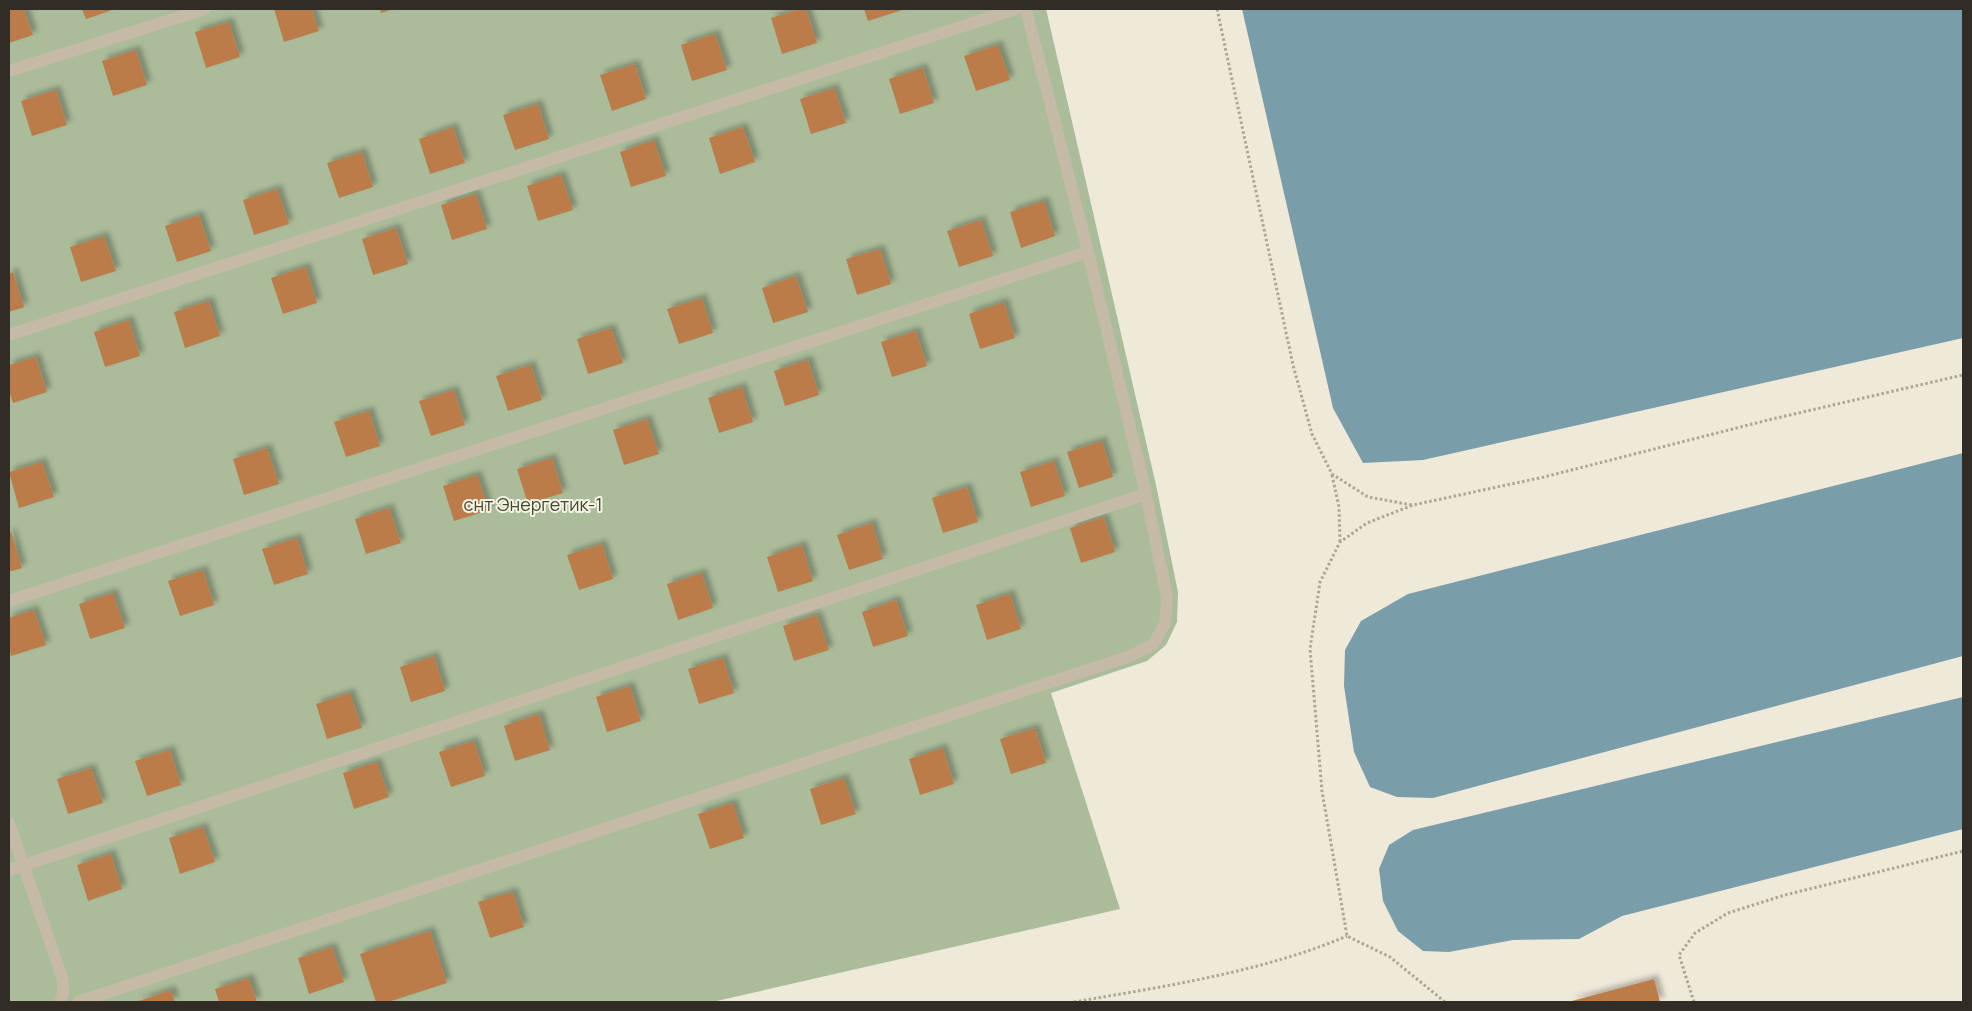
<svg xmlns="http://www.w3.org/2000/svg" width="1972" height="1011" viewBox="0 0 1972 1011" font-family="Manrope,sans-serif">
  <style>
    .green { fill: #aabc9a }
    .water { fill: #7a9ea9 }
    .building { fill: #bb7c4a; filter: url(#shadow) }
    .lines { fill: none; stroke-linecap: round; stroke-linejoin: round }
    .path { stroke: #b1a591; stroke-width: 3; stroke-dasharray: 2.5 2.5; stroke-linecap: butt }
    .minor { stroke: #c5baa6; stroke-width: 12 }
    .labels { text-anchor: middle; stroke-width: 4; stroke-linejoin: round; paint-order: stroke }
    .park-label { font-size: 18px; fill: #3b4e2c; stroke: #f7f2e5 }
  </style>
  <defs>
    <filter id="shadow"><feDropShadow dx="4.5" dy="-4.5" stdDeviation="2.5" flood-color="#0004"/></filter>
  </defs>
  <rect width="100%" height="100%" fill="#eee9d9"/>
  <path class="green" d="M 9,9 L 1046,9 L 1156,485 L 1178,592 L 1177,622 L 1166,645 L 1147,661 L 1051,693 L 1120,909 L 712,1002 L 9,1002 Z"/>
  <g class="water">
    <path d="M 1242,9 L 1963,9 L 1963,338 L 1423,460 L 1363,463 L 1333,408 Z"/>
    <path d="M 1963,453 L 1963,656 L 1433,798 L 1397,797 L 1370,787 L 1354,752 L 1344,686 L 1345,650 L 1361,621 L 1408,594 Z"/>
    <path d="M 1963,697 L 1963,829 L 1622,916 L 1579,939 L 1513,940 L 1449,952 L 1423,951 L 1398,931 L 1383,901 L 1379,869 L 1389,845 L 1413,830 Z"/>
  </g>
  <g class="building">
    <path d="M 9,9 L 24,9 L 33,35 L 9,43 Z"/>
    <path d="M 82,9 L 115,9 L 86,19 Z"/>
    <path d="M 274,9 L 312,9 L 319,31 L 284,42 Z"/>
    <path d="M 380,9 L 393,9 L 381,13 Z"/>
    <path d="M 801,9 L 806,9 L 817,43 L 782,54 L 771,18 Z"/>
    <path d="M 864,9 L 905,9 L 868,21 Z"/>
    <path d="M 229,22 L 240,57 L 206,68 L 195,32 Z"/>
    <path d="M 715,34 L 727,70 L 692,81 L 681,45 Z"/>
    <path d="M 998,45 L 1010,80 L 976,91 L 964,56 Z"/>
    <path d="M 136,50 L 147,85 L 113,96 L 102,61 Z"/>
    <path d="M 635,64 L 646,99 L 612,111 L 600,75 Z"/>
    <path d="M 923,68 L 934,103 L 900,114 L 889,79 Z"/>
    <path d="M 834,88 L 846,123 L 811,134 L 800,99 Z"/>
    <path d="M 56,90 L 67,125 L 32,136 L 21,101 Z"/>
    <path d="M 538,104 L 549,139 L 515,150 L 503,115 Z"/>
    <path d="M 453,127 L 465,163 L 430,174 L 419,139 Z"/>
    <path d="M 743,127 L 755,162 L 720,174 L 709,138 Z"/>
    <path d="M 654,140 L 666,176 L 631,187 L 620,152 Z"/>
    <path d="M 362,152 L 373,187 L 339,198 L 327,163 Z"/>
    <path d="M 561,175 L 573,210 L 538,221 L 527,186 Z"/>
    <path d="M 277,189 L 289,224 L 254,235 L 243,200 Z"/>
    <path d="M 476,194 L 487,229 L 452,240 L 441,205 Z"/>
    <path d="M 1044,201 L 1055,236 L 1021,248 L 1010,212 Z"/>
    <path d="M 199,215 L 211,251 L 177,262 L 165,226 Z"/>
    <path d="M 981,220 L 993,256 L 959,267 L 947,231 Z"/>
    <path d="M 396,228 L 408,264 L 373,275 L 362,239 Z"/>
    <path d="M 104,236 L 116,271 L 81,282 L 70,247 Z"/>
    <path d="M 880,249 L 891,284 L 857,295 L 846,259 Z"/>
    <path d="M 306,267 L 317,303 L 283,314 L 271,278 Z"/>
    <path d="M 13,272 L 24,307 L 9,312 L 9,274 Z"/>
    <path d="M 796,276 L 808,312 L 773,323 L 762,288 Z"/>
    <path d="M 702,298 L 713,333 L 679,344 L 667,309 Z"/>
    <path d="M 209,301 L 220,336 L 185,348 L 174,312 Z"/>
    <path d="M 1004,302 L 1015,338 L 980,349 L 969,314 Z"/>
    <path d="M 129,320 L 140,356 L 105,367 L 94,332 Z"/>
    <path d="M 611,328 L 623,363 L 588,374 L 577,339 Z"/>
    <path d="M 916,331 L 927,366 L 892,377 L 881,342 Z"/>
    <path d="M 36,357 L 47,392 L 13,403 L 9,391 L 9,365 Z"/>
    <path d="M 808,360 L 819,395 L 785,406 L 774,371 Z"/>
    <path d="M 531,365 L 542,400 L 508,411 L 496,376 Z"/>
    <path d="M 742,387 L 753,422 L 719,433 L 708,398 Z"/>
    <path d="M 454,390 L 465,425 L 431,436 L 419,401 Z"/>
    <path d="M 369,411 L 380,446 L 346,457 L 334,422 Z"/>
    <path d="M 647,419 L 659,454 L 624,465 L 613,430 Z"/>
    <path d="M 1102,441 L 1113,477 L 1079,488 L 1067,452 Z"/>
    <path d="M 267,448 L 279,484 L 244,495 L 233,459 Z"/>
    <path d="M 552,458 L 563,493 L 528,504 L 517,469 Z"/>
    <path d="M 1054,461 L 1065,496 L 1031,507 L 1020,472 Z"/>
    <path d="M 42,462 L 54,497 L 19,508 L 9,472 Z"/>
    <path d="M 477,475 L 489,510 L 454,521 L 443,486 Z"/>
    <path d="M 967,487 L 978,522 L 943,533 L 932,498 Z"/>
    <path d="M 389,508 L 401,543 L 366,554 L 355,519 Z"/>
    <path d="M 1104,517 L 1115,552 L 1081,563 L 1070,528 Z"/>
    <path d="M 872,523 L 883,559 L 849,570 L 837,535 Z"/>
    <path d="M 11,532 L 22,568 L 9,572 L 9,533 Z"/>
    <path d="M 297,538 L 308,574 L 274,585 L 262,549 Z"/>
    <path d="M 602,544 L 613,579 L 579,590 L 567,555 Z"/>
    <path d="M 802,545 L 813,581 L 778,592 L 767,557 Z"/>
    <path d="M 203,570 L 214,605 L 180,616 L 168,581 Z"/>
    <path d="M 702,573 L 713,608 L 678,620 L 667,584 Z"/>
    <path d="M 113,593 L 125,628 L 90,639 L 79,604 Z"/>
    <path d="M 1010,594 L 1021,629 L 987,640 L 976,605 Z"/>
    <path d="M 896,600 L 908,636 L 873,647 L 862,612 Z"/>
    <path d="M 34,610 L 46,645 L 11,656 L 9,648 L 9,618 Z"/>
    <path d="M 817,615 L 829,650 L 794,661 L 783,626 Z"/>
    <path d="M 434,656 L 445,691 L 411,702 L 400,667 Z"/>
    <path d="M 723,658 L 734,693 L 699,704 L 688,669 Z"/>
    <path d="M 630,686 L 641,721 L 607,732 L 596,697 Z"/>
    <path d="M 350,693 L 362,728 L 327,739 L 316,704 Z"/>
    <path d="M 539,714 L 550,750 L 515,761 L 504,726 Z"/>
    <path d="M 1035,728 L 1046,763 L 1011,774 L 1000,739 Z"/>
    <path d="M 474,741 L 485,776 L 451,787 L 439,752 Z"/>
    <path d="M 943,748 L 954,784 L 920,795 L 909,759 Z"/>
    <path d="M 170,750 L 181,785 L 147,796 L 135,761 Z"/>
    <path d="M 377,762 L 389,797 L 354,809 L 343,773 Z"/>
    <path d="M 91,768 L 103,803 L 68,814 L 57,779 Z"/>
    <path d="M 844,778 L 856,814 L 821,825 L 810,789 Z"/>
    <path d="M 733,803 L 744,838 L 710,849 L 698,814 Z"/>
    <path d="M 203,827 L 215,862 L 180,874 L 169,838 Z"/>
    <path d="M 111,854 L 122,889 L 88,901 L 77,865 Z"/>
    <path d="M 513,892 L 524,927 L 490,938 L 478,902 Z"/>
    <path d="M 430,931 L 447,983 L 388,1002 L 376,1002 L 360,954 Z"/>
    <path d="M 332,947 L 344,982 L 309,994 L 298,958 Z"/>
    <path d="M 249,978 L 257,1002 L 219,1002 L 215,989 Z"/>
    <path d="M 1654,979 L 1660,1002 L 1568,1002 Z"/>
    <path d="M 171,990 L 175,1002 L 136,1002 Z"/>
  </g>
  <g class="lines">
    <g class="path">
      <path d="M 1217,9 L 1293,365 L 1312,434 L 1332,474 L 1368,497 L 1412,505"/>
      <path d="M 1332,475 L 1339,507 L 1340,542"/>
      <path d="M 1074,1002 C 1166,986 1262,972 1347,936"/>
      <path d="M 1445,1002 L 1390,957 L 1347,936 L 1322,791 L 1310,649 L 1320,582 L 1340,542 L 1367,523 L 1413,505 L 1544,477 L 1768,420 L 1963,375"/>
      <path d="M 1694,1002 L 1679,955 L 1695,933 L 1728,913 L 1785,895 L 1963,851"/>
    </g>
    <g class="minor">
      <path d="M 9,71 L 205,9"/>
      <path d="M 9,335 L 1016,9"/>
      <path d="M 9,601 L 1088,252"/>
      <path d="M 9,823 L 63,980 L 63,995 L 60,1002"/>
      <path d="M 9,870 L 1146,494"/>
      <path d="M 78,1002 L 1130,656 L 1153,645 L 1165,623 L 1167,598 L 1146,494 L 1088,252 L 1026,9"/>
    </g>
  </g>
  <g class="labels">
    <g class="park-label">
      <text x="533" y="511">снт Энергетик-1</text>
    </g>
  </g>
  <rect width="1972" height="1011" fill="none" stroke="#322c26" stroke-width="20"/>
</svg>
